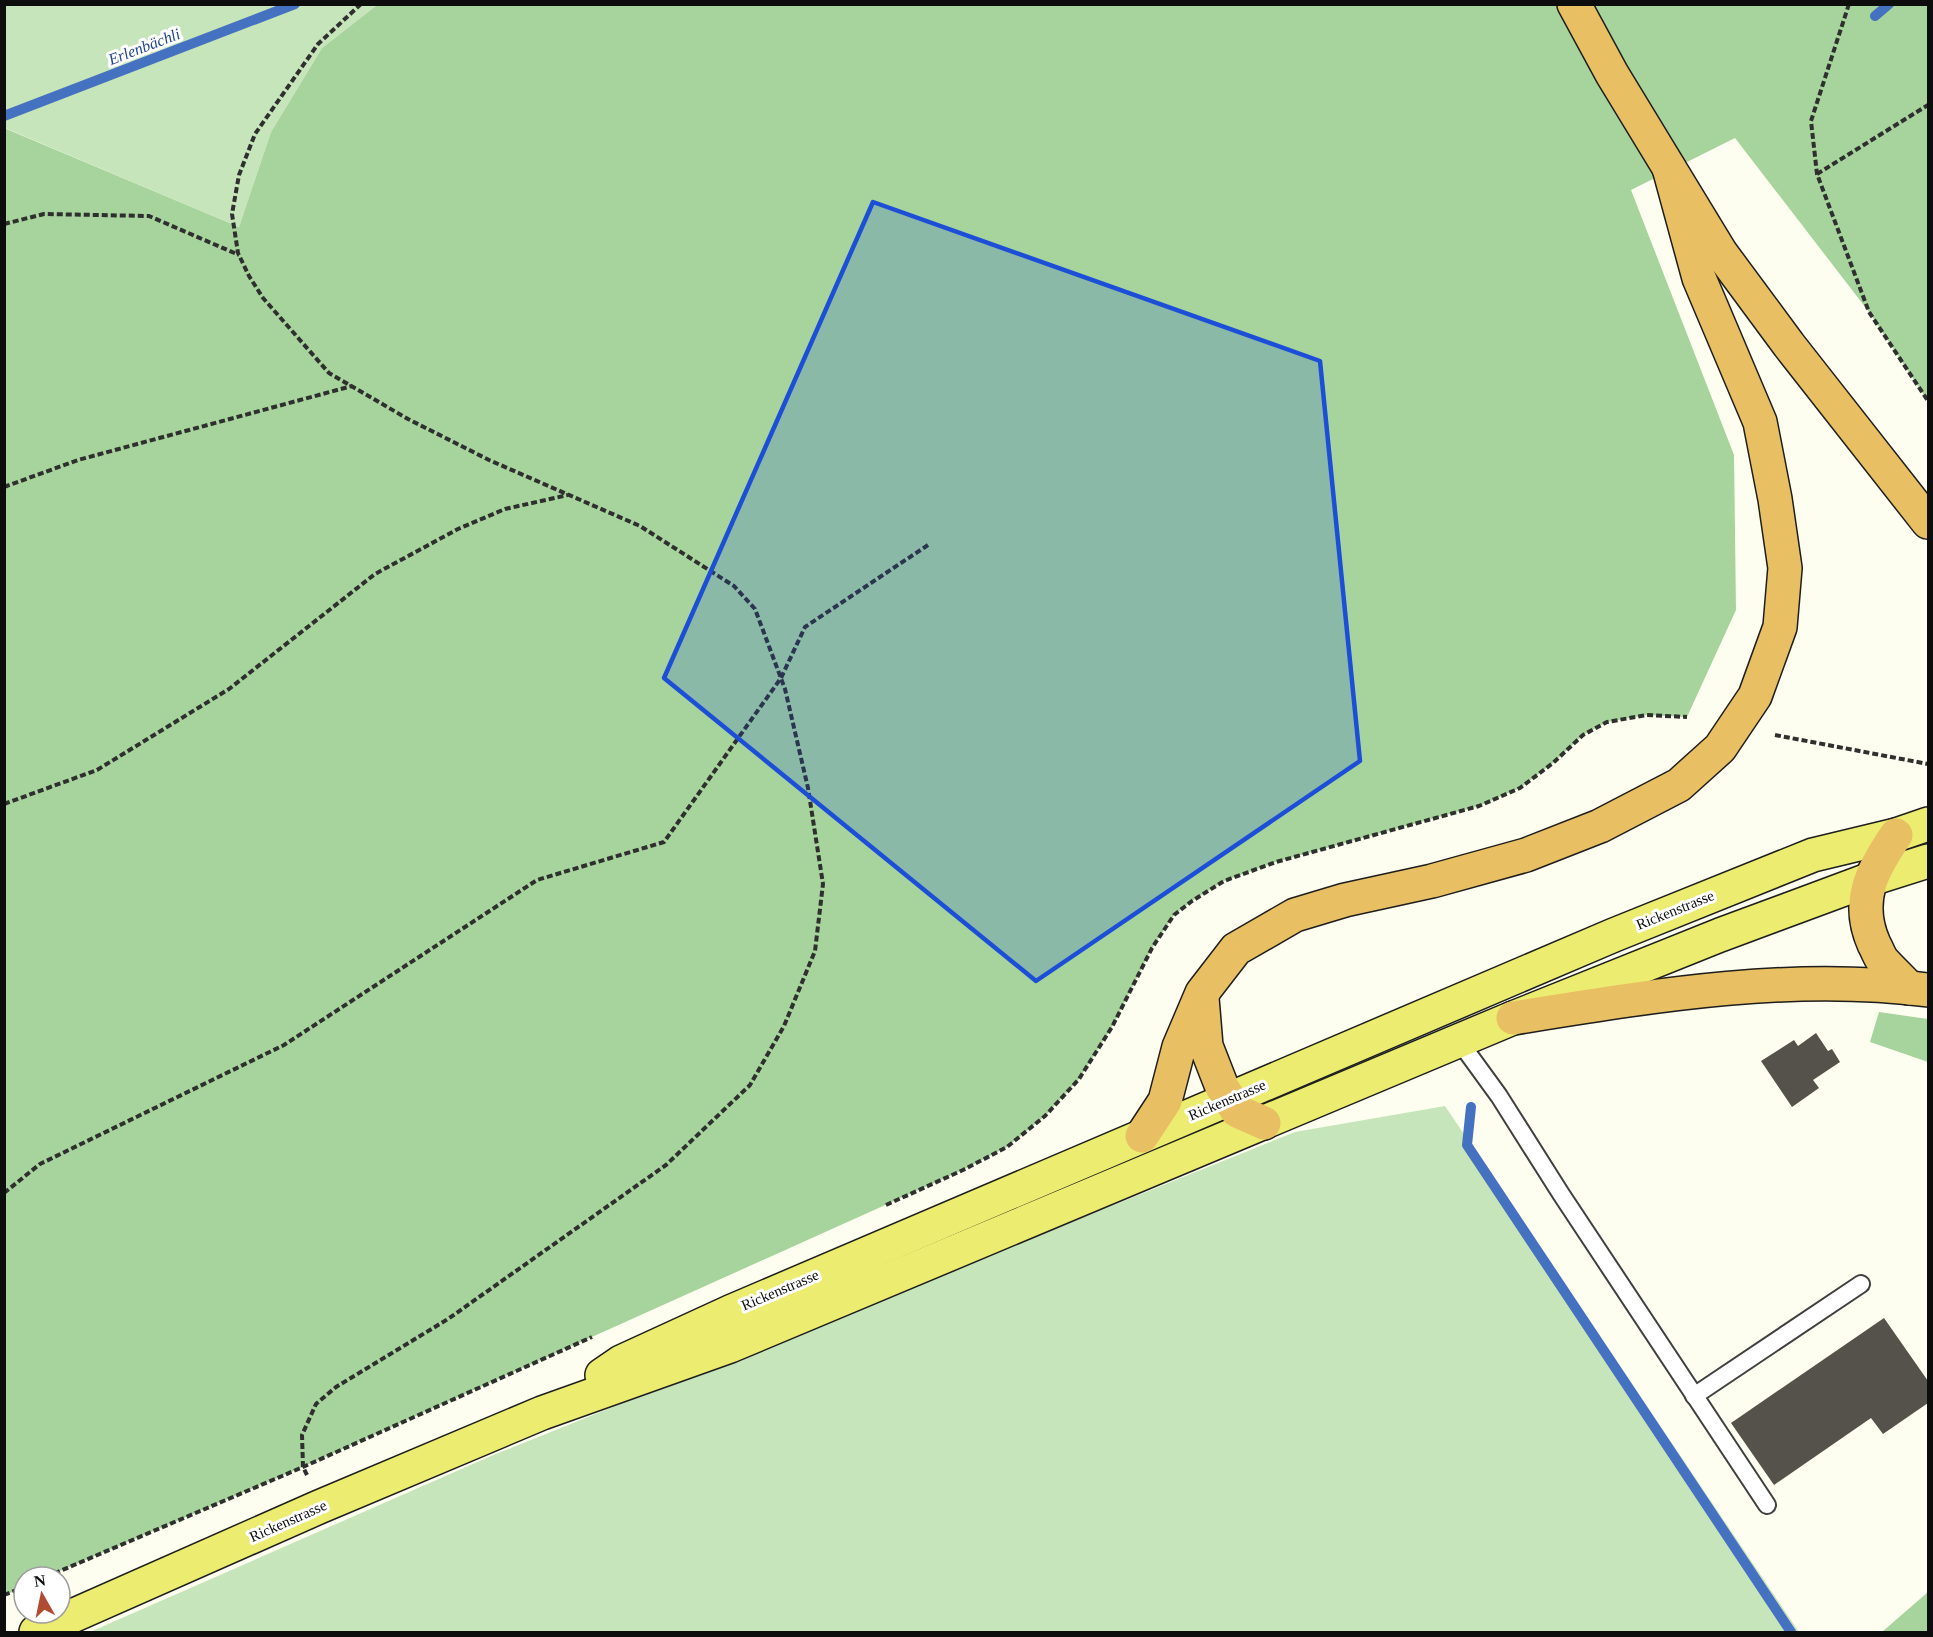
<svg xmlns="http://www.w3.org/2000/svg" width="1933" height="1637" viewBox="0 0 1933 1637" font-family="Georgia,serif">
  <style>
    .green { fill: #c7e5bb }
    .forest { fill: #a7d49c }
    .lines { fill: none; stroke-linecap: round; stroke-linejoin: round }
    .stream { stroke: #4571c1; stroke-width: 10 }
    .building { fill: #55514b }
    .lane-casing { stroke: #404040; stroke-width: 20 }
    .primary-casing { stroke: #1e1e1e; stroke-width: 36 }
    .highway-casing { stroke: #1e1e1e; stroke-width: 36 }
    .path { stroke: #2f2f2f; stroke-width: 4; stroke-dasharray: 6 3; stroke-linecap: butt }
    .lane { stroke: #fff; stroke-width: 16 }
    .primary { stroke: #ecec70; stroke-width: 33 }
    .highway { stroke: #e8c063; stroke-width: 33 }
    .marked { fill: #1d4ed8; fill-opacity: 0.2; stroke: #1d4ed8; stroke-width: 4.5; stroke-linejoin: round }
    .labels { text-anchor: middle; stroke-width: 6; stroke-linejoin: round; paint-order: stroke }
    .street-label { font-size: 15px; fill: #0d0d0d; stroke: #fff }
    .water-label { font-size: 16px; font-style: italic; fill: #214694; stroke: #fff }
  </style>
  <rect width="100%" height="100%" fill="#fdfeef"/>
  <g class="green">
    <path d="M 4,5 L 377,5 L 322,48 L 271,132 L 239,227 L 5,128 Z"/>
    <path d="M 1445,1106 L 1799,1632 L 90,1632 L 491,1456 L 1295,1132 Z"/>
  </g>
  <g class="forest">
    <path d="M 377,5 L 1928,5 L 1928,401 L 1869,312 L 1735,138 L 1631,190 L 1734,455 L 1736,610 L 1687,717 L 1647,715 L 1607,722 L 1583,735 L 1553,763 L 1520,788 L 1479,806 L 1276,862 L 1224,881 L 1192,901 L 1174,915 L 1152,948 L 1112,1027 L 1079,1079 L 1045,1116 L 1007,1147 L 963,1170 L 303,1467 L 46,1577 L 24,1577 L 24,1587 L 5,1595 L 4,128 L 239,227 L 271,132 L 322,48 Z"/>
    <path d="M 1879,1012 L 1928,1019 L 1928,1062 L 1870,1042 Z"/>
    <path d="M 1928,1592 L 1928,1632 L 1882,1632 Z"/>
  </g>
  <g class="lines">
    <g class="stream">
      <path d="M 1875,16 L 1889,4"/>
      <path d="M 4,116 L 295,4"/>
      <path d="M 1471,1107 L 1467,1145 L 1791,1632"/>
    </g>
  </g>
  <g class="building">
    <path d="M 1816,1033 L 1828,1051 L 1832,1049 L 1840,1062 L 1813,1080 L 1819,1088 L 1792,1107 L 1761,1061 L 1794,1040 L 1798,1046 Z"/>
    <path d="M 1884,1318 L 1928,1381 L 1928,1403 L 1883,1434 L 1871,1418 L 1774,1485 L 1731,1423 Z"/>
  </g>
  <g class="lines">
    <defs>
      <g id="lane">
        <path d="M 1459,1041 L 1499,1096 L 1561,1194 L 1767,1505"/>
        <path d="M 1694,1396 L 1861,1284"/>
      </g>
      <g id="primary">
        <path d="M 602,1375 L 621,1362 L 730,1312 L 1614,935 L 1813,855 L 1896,835 L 1928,824"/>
        <path d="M 36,1632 L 319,1507 L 542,1413 L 730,1346 L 1513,1018 L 1720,935 L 1871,879 L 1928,861"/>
      </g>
      <g id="highway">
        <path d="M 1574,4 L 1612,74 L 1721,253 L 1789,345 L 1928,522"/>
        <path d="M 1896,835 C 1872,870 1855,901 1874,944 C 1877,949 1879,956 1883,961 C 1891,970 1901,979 1909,988"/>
        <path d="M 1202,998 L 1206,1046 L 1222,1087 L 1237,1111 L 1264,1123"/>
        <path d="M 1513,1018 C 1650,996 1790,972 1928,990"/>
        <path d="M 1142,1136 L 1165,1101 L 1179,1047 L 1202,993 L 1236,949 L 1295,915 L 1345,900 L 1432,881 L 1526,855 L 1600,826 L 1679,785 L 1720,748 L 1755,696 L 1780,627 L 1785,568 L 1775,499 L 1760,422 L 1699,278 L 1669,168"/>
      </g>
    </defs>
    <use href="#lane" class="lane-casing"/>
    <use href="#primary" class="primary-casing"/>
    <use href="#highway" class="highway-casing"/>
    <g class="path">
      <path d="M 1849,4 L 1811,121 L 1817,174 L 1869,312 L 1928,401"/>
      <path d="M 1817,174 L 1928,105"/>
      <path d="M 4,224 L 44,214 L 149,216 L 239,255"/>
      <path d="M 4,487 L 78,460 L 352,386"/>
      <path d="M 1775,735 L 1928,764"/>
      <path d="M 4,804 L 97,770 L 229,689 L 375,574 L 458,529 L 505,509 L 568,495"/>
      <path d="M 4,1193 L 40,1164 L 284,1045 L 537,880 L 664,842 L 781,678 L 805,627 L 928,545"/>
      <path d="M 886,1205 L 963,1170 L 1007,1147 L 1045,1116 L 1079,1079 L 1112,1027 L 1152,948 L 1174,915 L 1192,901 L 1224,881 L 1276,862 L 1479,806 L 1520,788 L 1553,763 L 1583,735 L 1607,722 L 1647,715 L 1687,717"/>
      <path d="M 307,1475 L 303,1467 L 302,1435 L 316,1404 L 336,1387 L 448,1319 L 666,1165 L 750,1085 L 784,1026 L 815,951 L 823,884 L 808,788 L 785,689 L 755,609 L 734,586 L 640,526 L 489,460 L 408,419 L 329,373 L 263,298 L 249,276 L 238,253 L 232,214 L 239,175 L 255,134 L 318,44 L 361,4"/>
      <path d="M 46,1577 L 303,1467 L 592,1337"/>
      <path d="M 4,1595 L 24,1587"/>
    </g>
    <use href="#lane" class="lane"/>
    <use href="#primary" class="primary"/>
    <use href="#highway" class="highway"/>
  </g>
  <path class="marked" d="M 873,202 L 1320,361 L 1360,761 L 1036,981 L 664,678 Z"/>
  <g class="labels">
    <g class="street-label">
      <text transform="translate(1675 910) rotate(-22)" y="5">Rickenstrasse</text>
      <text transform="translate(1227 1100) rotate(-23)" y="5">Rickenstrasse</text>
      <text transform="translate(780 1290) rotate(-23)" y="5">Rickenstrasse</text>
      <text transform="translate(288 1521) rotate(-24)" y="5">Rickenstrasse</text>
    </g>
    <g class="water-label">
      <text transform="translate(144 46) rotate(-21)" y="6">Erlenbächli</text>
    </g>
  </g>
  <rect width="1933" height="1637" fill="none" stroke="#0d0d0d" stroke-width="12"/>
  <g transform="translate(42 1595) rotate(351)"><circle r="28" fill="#ffffff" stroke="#9e9e9e" stroke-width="1.5"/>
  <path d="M0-4.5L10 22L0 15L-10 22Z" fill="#b14b31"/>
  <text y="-9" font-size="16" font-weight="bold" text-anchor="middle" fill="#0d0d0d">N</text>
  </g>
</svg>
